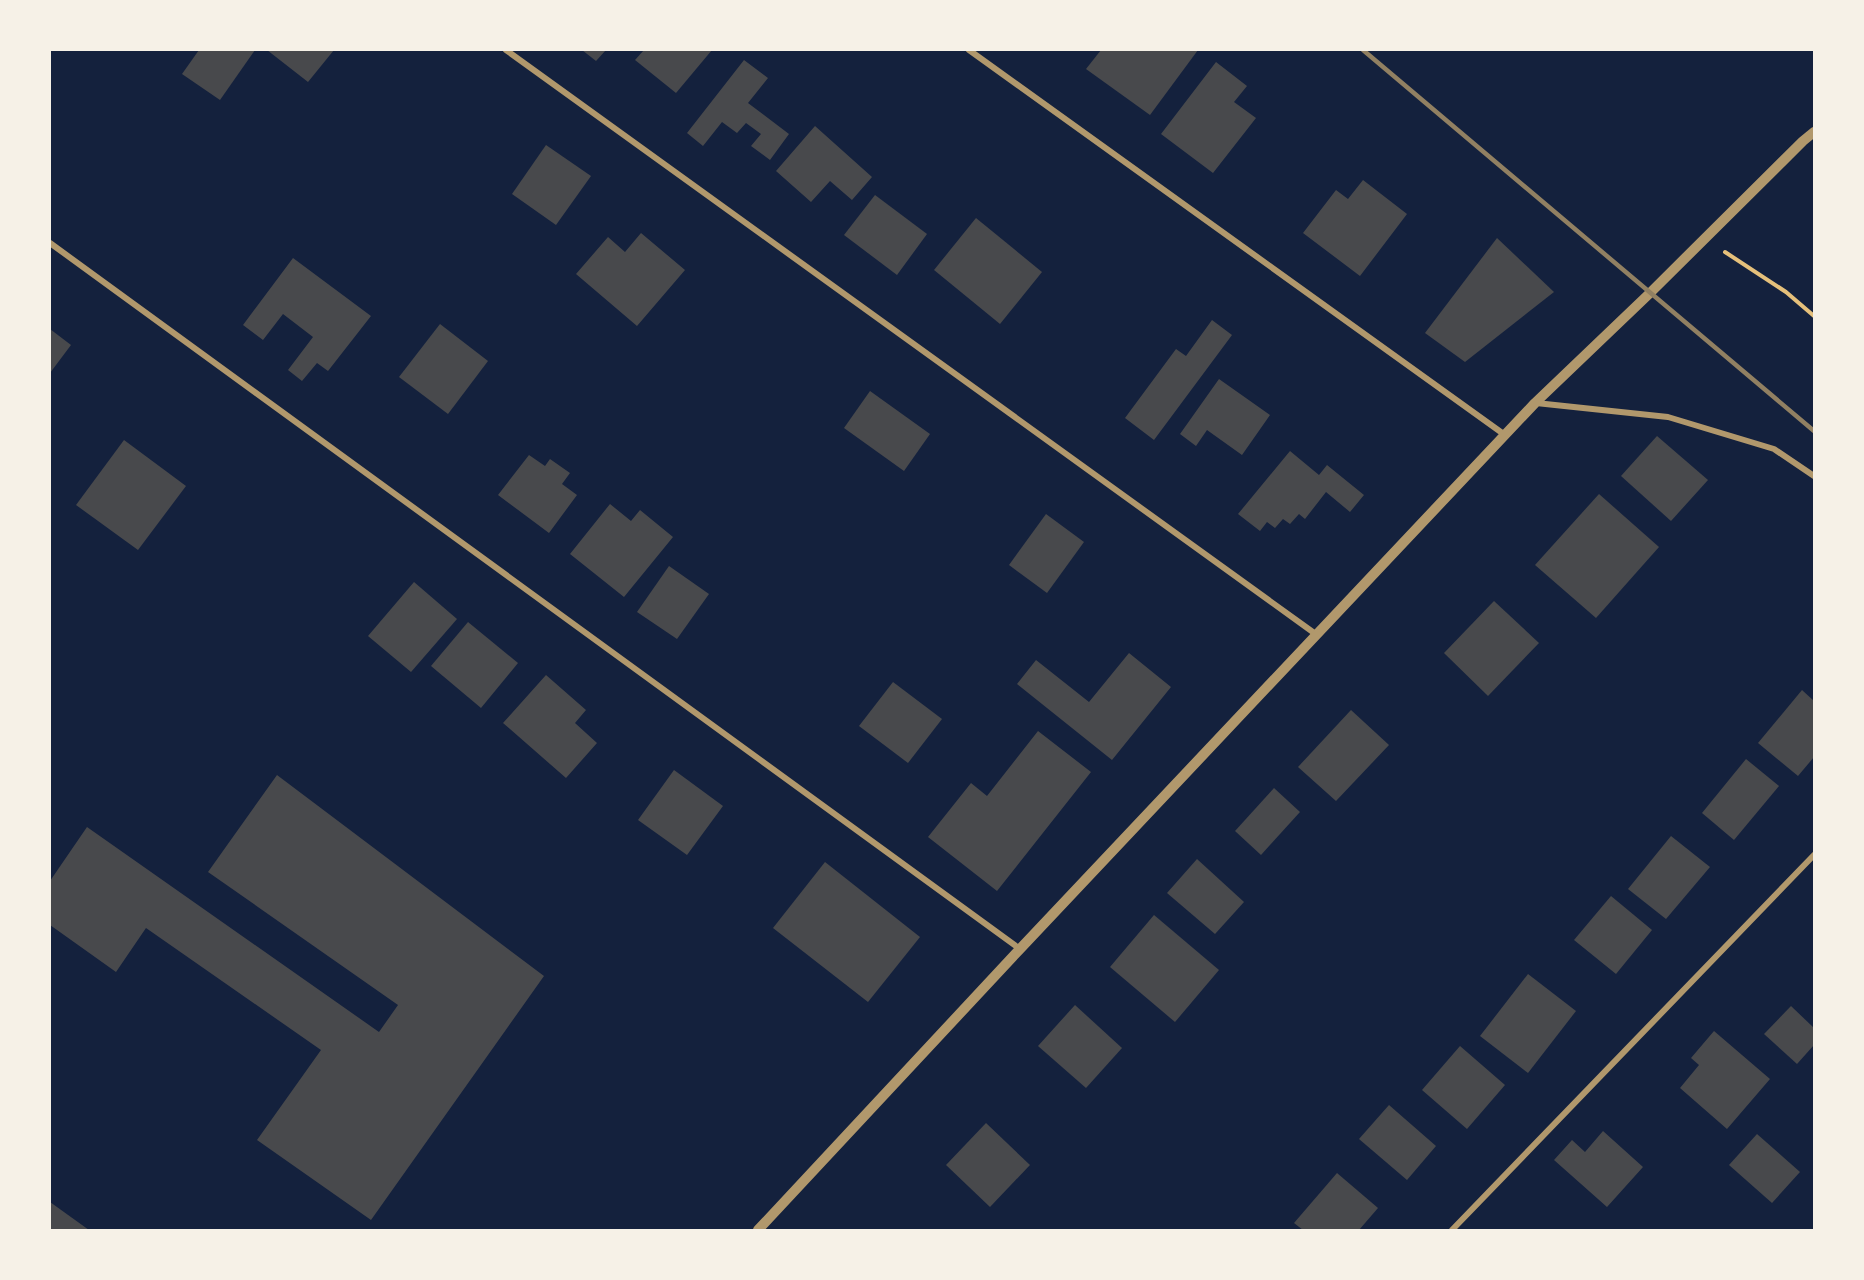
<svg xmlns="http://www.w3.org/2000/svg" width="1864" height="1280" viewBox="0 0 1864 1280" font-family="Rubik,sans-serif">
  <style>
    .building { fill: #48494c }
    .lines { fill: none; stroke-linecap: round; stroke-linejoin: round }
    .path { stroke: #e5c07b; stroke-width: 4 }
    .minor { stroke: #b1986c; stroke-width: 6 }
    .tertiary { stroke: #b1986c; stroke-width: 10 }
    .rail { stroke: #918062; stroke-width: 4.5 }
  </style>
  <rect width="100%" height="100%" fill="#14213d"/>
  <g class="building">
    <path d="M 199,50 L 255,50 L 220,100 L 182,74 Z"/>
    <path d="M 267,50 L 334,50 L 308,82 Z"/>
    <path d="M 582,50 L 606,50 L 596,61 Z"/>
    <path d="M 644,50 L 712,50 L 676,93 L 635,60 Z"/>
    <path d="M 1101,50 L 1198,50 L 1150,115 L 1086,69 Z"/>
    <path d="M 744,60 L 768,78 L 748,103 L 789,134 L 770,160 L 751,146 L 761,134 L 746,123 L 737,133 L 722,122 L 703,146 L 687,133 Z"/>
    <path d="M 1216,62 L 1247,86 L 1234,102 L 1256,118 L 1213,173 L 1161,134 Z"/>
    <path d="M 815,126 L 872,177 L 852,200 L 830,181 L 811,202 L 776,171 Z"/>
    <path d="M 546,145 L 591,176 L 556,225 L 512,194 Z"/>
    <path d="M 1363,180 L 1407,214 L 1360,276 L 1303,233 L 1336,190 L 1348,199 Z"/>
    <path d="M 875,195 L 927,234 L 897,275 L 844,235 Z"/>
    <path d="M 976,218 L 1042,272 L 1000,324 L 934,270 Z"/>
    <path d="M 641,233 L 685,270 L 637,326 L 576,274 L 608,237 L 625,252 Z"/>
    <path d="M 1497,238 L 1554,292 L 1465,362 L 1425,333 Z"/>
    <path d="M 293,258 L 371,316 L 328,371 L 317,363 L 302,381 L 288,370 L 313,337 L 283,314 L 263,340 L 243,325 Z"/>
    <path d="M 1212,320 L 1232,335 L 1154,440 L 1125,418 L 1176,349 L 1186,356 Z"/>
    <path d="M 440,324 L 488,361 L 448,414 L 399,377 Z"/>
    <path d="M 50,329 L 71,345 L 50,373 Z"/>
    <path d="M 1219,379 L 1270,415 L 1242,455 L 1207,430 L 1196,446 L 1180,434 Z"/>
    <path d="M 870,391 L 930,434 L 904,471 L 844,428 Z"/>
    <path d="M 1657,436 L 1708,480 L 1671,521 L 1621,476 Z"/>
    <path d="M 124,440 L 186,486 L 138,550 L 76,505 Z"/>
    <path d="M 1290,451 L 1319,475 L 1327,465 L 1364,495 L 1350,512 L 1326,492 L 1305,519 L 1299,514 L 1290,524 L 1283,519 L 1275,528 L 1267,522 L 1260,531 L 1238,514 Z"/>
    <path d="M 529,455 L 545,466 L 550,459 L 570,473 L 562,484 L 577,495 L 549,533 L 498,495 Z"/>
    <path d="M 1599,494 L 1659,547 L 1596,618 L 1535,565 Z"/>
    <path d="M 610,504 L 631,521 L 640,510 L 673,537 L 624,597 L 570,554 Z"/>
    <path d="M 1046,514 L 1084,542 L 1047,593 L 1009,565 Z"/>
    <path d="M 669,566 L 709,594 L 677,639 L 637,612 Z"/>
    <path d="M 414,582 L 457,619 L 411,672 L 368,636 Z"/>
    <path d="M 1494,601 L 1539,643 L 1488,696 L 1444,653 Z"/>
    <path d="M 468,622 L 518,663 L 481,708 L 431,666 Z"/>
    <path d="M 1129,653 L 1171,687 L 1112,760 L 1017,684 L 1036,660 L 1089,702 Z"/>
    <path d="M 546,675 L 586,710 L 575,723 L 597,743 L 566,778 L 503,723 Z"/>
    <path d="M 893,682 L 942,719 L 908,763 L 859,726 Z"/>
    <path d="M 1802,690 L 1814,701 L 1814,757 L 1798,776 L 1758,743 Z"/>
    <path d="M 1351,710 L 1389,745 L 1336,801 L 1298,767 Z"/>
    <path d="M 1038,731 L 1091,772 L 997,891 L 928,837 L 971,783 L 987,796 Z"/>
    <path d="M 1746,759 L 1779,786 L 1734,840 L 1702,813 Z"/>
    <path d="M 674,770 L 723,806 L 687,855 L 638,820 Z"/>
    <path d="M 277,775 L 544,976 L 371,1220 L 257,1140 L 321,1050 L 146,928 L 116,972 L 50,925 L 50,881 L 87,827 L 379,1032 L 398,1005 L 208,872 Z"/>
    <path d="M 1274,788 L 1300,812 L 1261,855 L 1235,831 Z"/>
    <path d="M 1671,836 L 1710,867 L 1666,919 L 1628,889 Z"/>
    <path d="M 1197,859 L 1244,902 L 1215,934 L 1167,893 Z"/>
    <path d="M 825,862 L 920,937 L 868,1002 L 773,928 Z"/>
    <path d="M 1611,896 L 1652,930 L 1616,974 L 1574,940 Z"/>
    <path d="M 1154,915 L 1219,970 L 1175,1022 L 1110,967 Z"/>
    <path d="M 1528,974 L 1576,1011 L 1528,1073 L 1480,1036 Z"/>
    <path d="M 1075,1005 L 1122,1048 L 1086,1088 L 1038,1046 Z"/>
    <path d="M 1791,1006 L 1814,1028 L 1814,1045 L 1797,1064 L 1764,1034 Z"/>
    <path d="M 1714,1031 L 1770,1079 L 1727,1129 L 1680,1088 L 1699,1065 L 1691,1058 Z"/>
    <path d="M 1460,1046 L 1505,1085 L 1467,1129 L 1422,1090 Z"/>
    <path d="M 1389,1105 L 1436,1146 L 1407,1180 L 1359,1139 Z"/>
    <path d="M 986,1123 L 1030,1165 L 990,1207 L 946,1165 Z"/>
    <path d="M 1603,1131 L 1643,1167 L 1607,1207 L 1554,1160 L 1572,1140 L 1585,1152 Z"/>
    <path d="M 1757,1134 L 1800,1172 L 1772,1203 L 1729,1165 Z"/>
    <path d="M 1337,1173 L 1378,1208 L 1359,1230 L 1303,1230 L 1294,1223 Z"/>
    <path d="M 50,1202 L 89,1230 L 50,1230 Z"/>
  </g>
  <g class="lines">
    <path class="path" d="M 1725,252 L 1786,292 L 1814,316"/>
    <g class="minor">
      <path d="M 506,50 L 1317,635"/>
      <path d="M 969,50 L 1505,435"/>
      <path d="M 50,243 L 1020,949"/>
      <path d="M 1536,403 L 1668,417 L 1774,449 L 1814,476"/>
      <path d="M 1452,1230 L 1814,855"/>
    </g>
    <path class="tertiary" d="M 758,1230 L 1020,949 L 1535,403 L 1650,293 L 1803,141 L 1814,132"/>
    <path class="rail" d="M 1363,50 L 1814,431"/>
  </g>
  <rect width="1864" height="1280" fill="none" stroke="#f6f1e7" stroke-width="102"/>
</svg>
